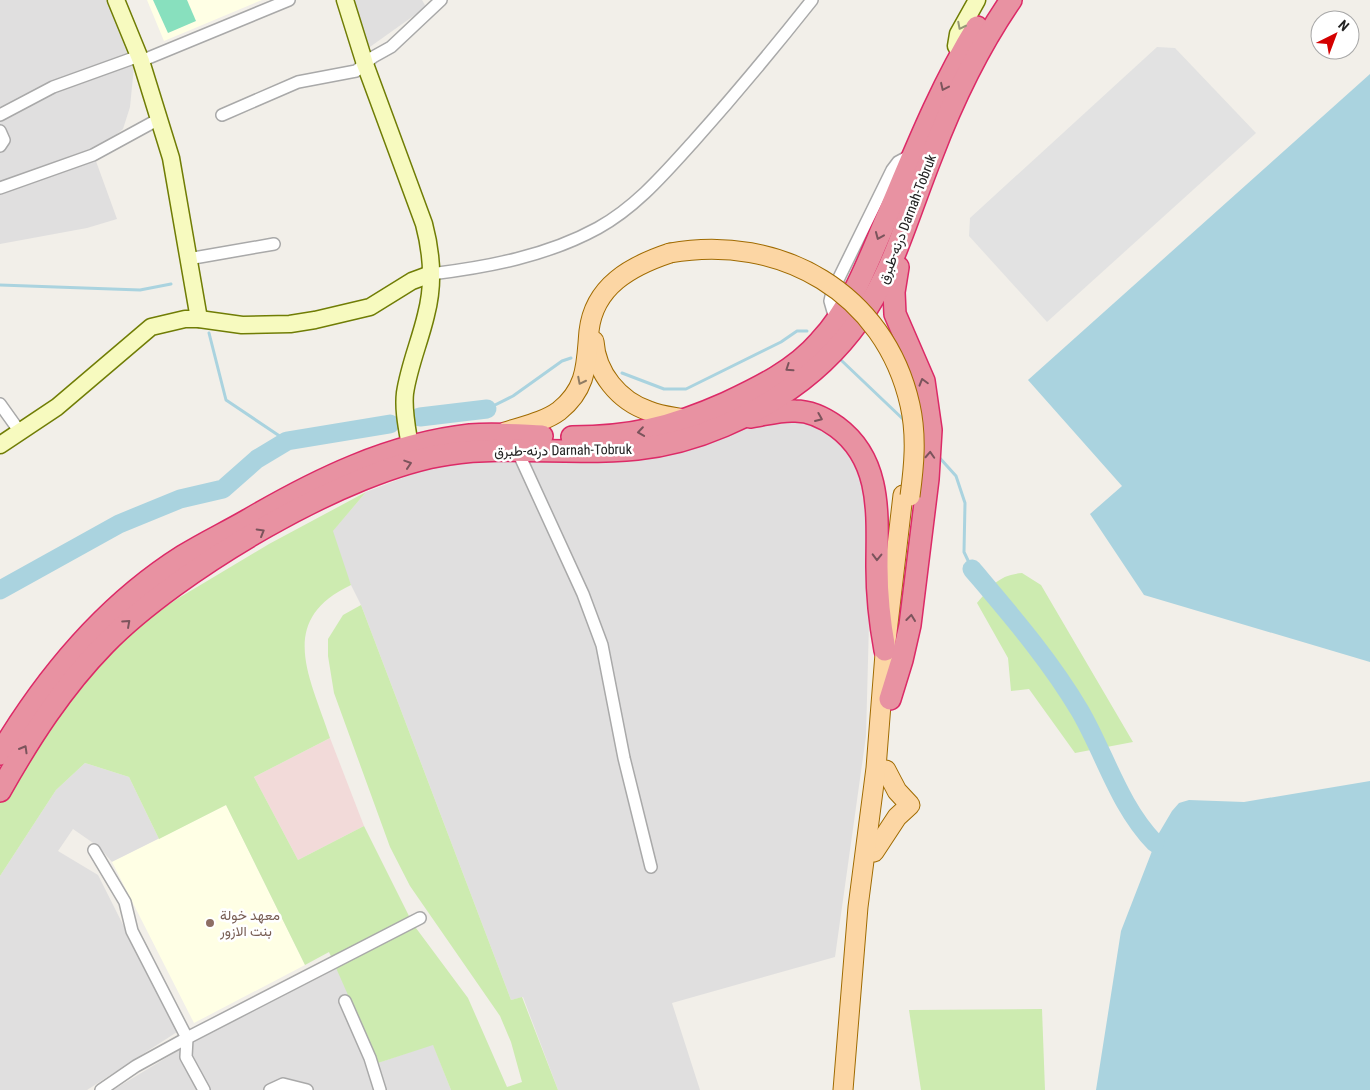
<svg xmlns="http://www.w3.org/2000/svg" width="1370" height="1090" viewBox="0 0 1370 1090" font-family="'Roboto Condensed',Vazirmatn,sans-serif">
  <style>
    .residential { fill: #e0dfdf }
    .commercial { fill: #f2dad9 }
    .education { fill: #ffffe5 }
    .grass { fill: #cdebb0 }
    .pitch { fill: #88e0be }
    .parking { fill: #e2e2e2 }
    .water { fill: #aad3df }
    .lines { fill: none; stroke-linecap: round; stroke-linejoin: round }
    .stream { stroke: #aad3df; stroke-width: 3 }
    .river { stroke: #aad3df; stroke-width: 19 }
    .street-casing { stroke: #a9a9a9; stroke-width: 14 }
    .secondary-casing { stroke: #707d05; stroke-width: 19 }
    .primary-casing { stroke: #a06b00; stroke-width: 21 }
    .highway-casing { stroke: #dc2a67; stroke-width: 24 }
    .street { stroke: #fff; stroke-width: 11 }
    .secondary { stroke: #f7fabf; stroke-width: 16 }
    .primary { stroke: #fcd6a4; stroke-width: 19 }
    .highway { stroke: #e892a2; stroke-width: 21 }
    .primary-bridge-casing { stroke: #a06b00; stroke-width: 21; stroke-linecap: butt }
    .primary-bridge { stroke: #fcd6a4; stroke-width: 19 }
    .oneway { stroke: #979978 }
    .oneway2 { stroke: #7b545c }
    .oneway3 { stroke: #8f7c63 }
    .education-dot { fill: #8d6e63; stroke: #fff; stroke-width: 2 }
    .labels { text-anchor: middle; stroke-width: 5; stroke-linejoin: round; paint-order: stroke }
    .street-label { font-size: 14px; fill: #222; stroke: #fff }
    .education-label { font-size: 14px; fill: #785e54; stroke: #fff; text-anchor: start }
  </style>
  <rect width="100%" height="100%" fill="#f2efe9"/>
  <g class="residential">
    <path d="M 0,0 L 111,0 L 122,23 L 134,66 L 130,107 L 123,129 L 93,153 L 117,219 L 87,228 L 0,244 Z"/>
    <path d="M 350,0 L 422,0 L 426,7 L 367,49 Z"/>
    <path d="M 775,418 L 825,426 L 867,469 L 872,510 L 866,736 L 835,957 L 672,1003 L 700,1090 L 558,1090 L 523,997 L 511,1000 L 361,605 L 351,585 L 330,534 L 366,492 L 444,462 Z"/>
    <path d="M 85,763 L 129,777 L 159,839 L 112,862 L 99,847 L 73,829 L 58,851 L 98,875 L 177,1032 L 87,1090 L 0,1090 L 0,876 L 56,790 Z"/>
    <path d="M 337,967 L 378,1063 L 433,1044 L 451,1090 L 113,1090 L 189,1044 Z"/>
  </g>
  <path class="commercial" d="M 330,738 L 364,826 L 298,860 L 254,777 Z"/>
  <g class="education">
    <path d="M 147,0 L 262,0 L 164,41 Z"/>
    <path d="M 226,805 L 305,965 L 194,1023 L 112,862 Z"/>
  </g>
  <g class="grass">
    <path d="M 366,492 L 333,531 L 351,585 C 275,621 311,678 330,738 L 254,777 L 298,860 L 364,826 L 413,924 L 468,998 L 507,1087 L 522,1082 L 511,1042 L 500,1016 L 410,886 L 390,847 L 334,693 L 328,656 L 328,639 L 343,615 L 361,605 L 511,1000 L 522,997 L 558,1090 L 451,1090 L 433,1045 L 378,1063 L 329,952 L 305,965 L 226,805 L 159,839 L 129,777 L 85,763 L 56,790 L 0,876 L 0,799 L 76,683 L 133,629 L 177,599 L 269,544 Z"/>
    <path d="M 1022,573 L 1041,585 L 1133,742 L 1075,753 L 1029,689 L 1011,691 L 1008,658 L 977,603 C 992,586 998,575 1022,573 Z"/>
    <path d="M 1042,1009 L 1045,1090 L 921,1090 L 909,1010 Z"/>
  </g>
  <path class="pitch" d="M 153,0 L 187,0 L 196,21 L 168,33 Z"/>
  <path class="parking" d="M 1157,47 L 1175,48 L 1256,133 L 1047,322 L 969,236 L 970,218 Z"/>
  <g class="water">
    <path d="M 1370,74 L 1370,662 L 1144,595 L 1090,514 L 1122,486 L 1028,380 Z"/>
    <path d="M 1370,781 L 1370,1090 L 1096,1090 L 1121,931 L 1159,833 L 1172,811 L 1179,803 L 1189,800 L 1244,802 Z"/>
  </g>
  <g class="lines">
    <g class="stream">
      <path d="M 0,285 L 140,290 L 171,284"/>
      <path d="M 209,333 L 226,400 L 287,441"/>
      <path d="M 842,361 L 905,421"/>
      <path d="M 622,373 L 664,389 L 686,389 L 781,342 L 797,331 L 807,331"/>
      <path d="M 487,409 L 513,396 L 562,361 L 571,358"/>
      <path d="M 938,456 L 956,476 L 965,503 L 964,552 L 972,569"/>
    </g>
    <g class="river">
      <path d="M 420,417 L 487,409"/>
      <path d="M 972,569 C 1010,614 1050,660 1080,711 C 1105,754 1119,806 1155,843"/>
      <path d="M 0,590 L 119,524 L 180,499 L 223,489 L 257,459 L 287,441 L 390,424"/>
    </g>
    <defs>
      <g id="street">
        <path d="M 141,61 L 289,0"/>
        <path d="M 0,115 L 53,87 L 139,56"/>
        <path d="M 222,115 L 298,82 L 356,71 L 373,57 L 391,47 L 441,0"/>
        <path d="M 0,131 L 4,140 L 0,146"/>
        <path d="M 0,188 L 93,155 L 159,119"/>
        <path d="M 188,259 L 274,244"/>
        <path d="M 431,274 C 488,267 547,256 598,228 C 636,207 664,174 693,142 C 734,96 774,48 812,0"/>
        <path d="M 836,322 L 830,301 L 832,292 L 892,170 L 898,162 L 911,155"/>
        <path d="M 0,404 L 20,432"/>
        <path d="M 517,450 L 583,594 L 602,645 L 624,758 L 651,867"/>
        <path d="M 94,850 L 125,902 L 132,931 L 187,1038 L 186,1057 L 204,1090"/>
        <path d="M 345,1001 L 370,1058 L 380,1090"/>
        <path d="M 101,1090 L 136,1066 L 187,1038 L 420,918"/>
        <path d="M 270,1090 L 283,1084 L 307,1090"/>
      </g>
      <g id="secondary">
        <path d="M 116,0 L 141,61 L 171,158 L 199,319"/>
        <path d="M 345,0 L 365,64 L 424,224 C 432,254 434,285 426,315 C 420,341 409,366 405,393 C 403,410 407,428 410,446"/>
        <path d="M 961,54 L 956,46 L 958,34 L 977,0"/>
        <path d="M 0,445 L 57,407 L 151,327 L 185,319 L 199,319 L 242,325 L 290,324 L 315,320 L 370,307 L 412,281 L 431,274"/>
      </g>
      <g id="primary">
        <path d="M 594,341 C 596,373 619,401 649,411 C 661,416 675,417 688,420"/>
        <path d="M 505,432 C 523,426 544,422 559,411 C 588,388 586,363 589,331 C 594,286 631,266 670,253"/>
        <path d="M 874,852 L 897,817 L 910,805 L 897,791 L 886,770"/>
        <path d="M 843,1090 L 858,907 L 876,768 L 886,641 L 903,495"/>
      </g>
      <g id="highway">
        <path d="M 750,417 C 764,415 781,410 795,411 C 810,411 826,419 837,427 C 883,461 877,517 877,567 C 877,595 880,623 885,650"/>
        <path d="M 572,437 C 632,437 672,427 726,403 C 760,387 795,370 820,341 C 851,308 867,264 885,222 C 913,156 939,89 977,27"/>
        <path d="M 890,699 L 902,660 L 910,625 L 928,479 L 931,430 L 924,381 L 895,314 L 894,292 L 898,267"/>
        <path d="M 0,754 C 46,677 107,604 183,556 C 204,543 225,533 246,521 C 316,480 389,444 470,435 C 494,433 518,435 542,436"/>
        <path d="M 0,791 C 30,738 62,688 105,644 C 176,571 348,468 449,454 C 511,445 574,456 637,449 C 696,443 755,416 802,380 C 884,316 896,245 932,155 C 953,100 978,48 1011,0"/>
      </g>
    </defs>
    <use href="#street" class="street-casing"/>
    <use href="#secondary" class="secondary-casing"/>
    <use href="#primary" class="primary-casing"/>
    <use href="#highway" class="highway-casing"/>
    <use href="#street" class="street"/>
    <use href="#secondary" class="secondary"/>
    <use href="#primary" class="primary"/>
    <use href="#highway" class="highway"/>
    <defs>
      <path id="primary-bridge" d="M 670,253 C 780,233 885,293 910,405 C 917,436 914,466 910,496"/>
    </defs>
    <use href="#primary-bridge" class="primary-bridge-casing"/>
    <use href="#primary-bridge" class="primary-bridge"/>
  </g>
  <defs><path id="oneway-chevron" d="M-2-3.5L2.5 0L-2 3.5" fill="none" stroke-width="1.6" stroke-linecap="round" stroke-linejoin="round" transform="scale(1.25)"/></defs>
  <use class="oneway" href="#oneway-chevron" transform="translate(961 26) rotate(117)"/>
  <g class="oneway2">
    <use href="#oneway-chevron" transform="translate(944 87) rotate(115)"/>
    <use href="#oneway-chevron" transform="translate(879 236) rotate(113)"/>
    <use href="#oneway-chevron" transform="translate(789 368) rotate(146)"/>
    <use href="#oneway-chevron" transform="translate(923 382) rotate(-106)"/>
    <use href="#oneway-chevron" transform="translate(819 418) rotate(23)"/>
    <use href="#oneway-chevron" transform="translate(641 432) rotate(172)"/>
    <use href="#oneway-chevron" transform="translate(930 455) rotate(-87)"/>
    <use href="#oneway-chevron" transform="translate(408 464) rotate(-18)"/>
    <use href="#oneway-chevron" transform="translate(261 532) rotate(-30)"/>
    <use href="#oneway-chevron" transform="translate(877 557) rotate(91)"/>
    <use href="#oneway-chevron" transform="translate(911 618) rotate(-83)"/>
    <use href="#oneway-chevron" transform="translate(127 623) rotate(-42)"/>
    <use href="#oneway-chevron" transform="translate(24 749) rotate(-60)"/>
  </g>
  <use class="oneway3" href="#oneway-chevron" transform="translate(581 381) rotate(117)"/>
  <circle class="education-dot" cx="210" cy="923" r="5"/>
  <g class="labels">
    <g class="street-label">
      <text transform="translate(907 219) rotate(-69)" y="5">درنه-طبرق Darnah-Tobruk</text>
      <text transform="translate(563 450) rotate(-1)" y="5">درنه-طبرق Darnah-Tobruk</text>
    </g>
    <g class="education-label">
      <text x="220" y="920">معهد خولة<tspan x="220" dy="16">بنت الازور</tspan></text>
    </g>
  </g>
  <g transform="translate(1335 35) rotate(42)"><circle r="24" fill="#ffffff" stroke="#a7a7a7"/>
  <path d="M0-4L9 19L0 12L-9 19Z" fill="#d40000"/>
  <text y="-8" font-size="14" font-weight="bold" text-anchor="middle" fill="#222222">N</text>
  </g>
</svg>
